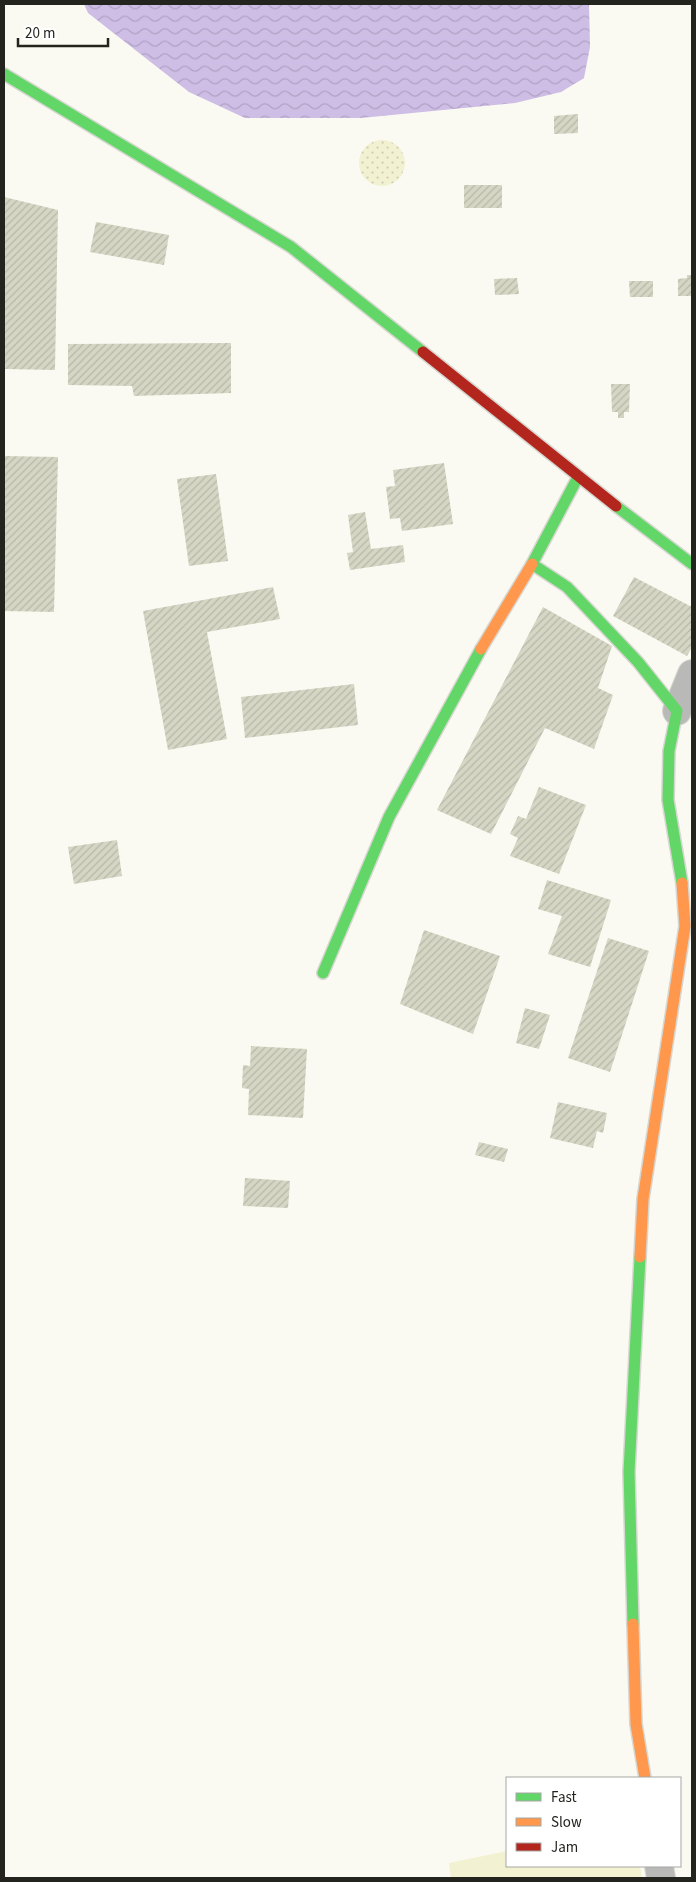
<svg xmlns="http://www.w3.org/2000/svg" width="696" height="1882" viewBox="0 0 696 1882" font-family="'Source Sans 3',sans-serif">
  <style>
    .green { fill: #f2f1d1 }
    .park { fill: url(#park-dots) }
    .water { fill: url(#water-waves) }
    .building { fill: url(#building-hatch) }
    .lines { fill: none; stroke-linecap: round; stroke-linejoin: round }
    .street-casing { stroke: #d7d7d1; stroke-width: 30 }
    .fast-casing { stroke: #d7d7d1; stroke-width: 14 }
    .slow-casing { stroke: #d7d7d1; stroke-width: 14 }
    .jam-casing { stroke: #d7d7d1; stroke-width: 14 }
    .street { stroke: #b9b9b7; stroke-width: 28 }
    .fast { stroke: #63d668; stroke-width: 11 }
    .slow { stroke: #ff974d; stroke-width: 11 }
    .jam { stroke: #b3261e; stroke-width: 11 }
  </style>
  <defs>
    <pattern id="park-dots" width="8" height="8" patternUnits="userSpaceOnUse" patternTransform="scale(1.25)"><rect width="8" height="8" fill="#f2f1d1"/><path d="M2 2h.1M6 6h.1" fill="none" stroke="#cfceb3" stroke-width="1.8" stroke-linecap="round"/></pattern>
    <pattern id="water-waves" width="16" height="10" patternUnits="userSpaceOnUse" patternTransform="scale(1.25)"><rect width="16" height="10" fill="#cebde5"/><path d="M0 5q4-4 8 0t8 0" fill="none" stroke="#b1a2c4"/></pattern>
    <pattern id="building-hatch" width="6" height="6" patternUnits="userSpaceOnUse" patternTransform="scale(1.25)"><rect width="6" height="6" fill="#d6d6c5"/><path d="M-1 1l2-2M0 6l6-6M5 7l2-2" fill="none" stroke="#b8b8a9"/></pattern>
  </defs>
  <rect width="100%" height="100%" fill="#fafaf2"/>
  <path class="green" d="M 507,1851 L 507,1866 L 640,1866 L 642,1878 L 451,1878 L 449,1863 Z"/>
  <circle class="park" cx="382" cy="163" r="23"/>
  <path class="water" d="M 84,4 L 589,4 L 590,47 L 584,78 L 561,92 L 515,103 L 361,118 L 245,118 L 189,92 L 88,13 Z"/>
  <g class="building">
    <path d="M 578,114 L 578,133 L 554,134 L 554,116 Z"/>
    <rect x="464" y="185" width="38" height="23"/>
    <path d="M 4,197 L 58,210 L 55,370 L 4,369 Z"/>
    <path d="M 96,222 L 169,235 L 164,265 L 90,252 Z"/>
    <path d="M 687,275 L 692,275 L 692,296 L 678,296 L 678,279 L 687,278 Z"/>
    <path d="M 517,278 L 519,294 L 495,295 L 494,279 Z"/>
    <path d="M 629,281 L 653,281 L 653,297 L 630,297 Z"/>
    <path d="M 231,343 L 231,393 L 134,396 L 132,386 L 68,385 L 68,344 Z"/>
    <path d="M 611,384 L 630,384 L 629,412 L 624,412 L 624,418 L 618,418 L 618,412 L 612,412 Z"/>
    <path d="M 4,456 L 58,457 L 54,612 L 4,611 Z"/>
    <path d="M 444,463 L 453,524 L 402,531 L 400,518 L 390,519 L 386,487 L 395,486 L 393,470 Z"/>
    <path d="M 216,474 L 228,561 L 189,566 L 177,479 Z"/>
    <path d="M 365,512 L 371,549 L 403,545 L 405,562 L 350,570 L 347,553 L 353,552 L 348,515 Z"/>
    <path d="M 634,577 L 692,607 L 692,647 L 687,656 L 613,616 Z"/>
    <path d="M 273,587 L 280,619 L 207,632 L 227,739 L 168,750 L 143,611 Z"/>
    <path d="M 543,607 L 612,646 L 598,688 L 613,695 L 594,749 L 545,728 L 491,834 L 437,810 Z"/>
    <path d="M 354,684 L 358,725 L 245,738 L 241,697 Z"/>
    <path d="M 539,787 L 586,805 L 559,874 L 510,856 L 518,838 L 510,834 L 518,816 L 526,819 Z"/>
    <path d="M 117,840 L 122,876 L 74,884 L 68,847 Z"/>
    <path d="M 547,880 L 611,900 L 590,967 L 548,954 L 562,916 L 538,909 Z"/>
    <path d="M 424,930 L 500,956 L 473,1034 L 400,1004 Z"/>
    <path d="M 608,938 L 649,951 L 610,1072 L 568,1058 Z"/>
    <path d="M 525,1008 L 550,1015 L 539,1049 L 516,1043 Z"/>
    <path d="M 251,1046 L 307,1049 L 303,1118 L 248,1115 L 249,1089 L 242,1088 L 243,1065 L 250,1066 Z"/>
    <path d="M 558,1102 L 607,1113 L 603,1133 L 597,1131 L 593,1148 L 550,1138 Z"/>
    <path d="M 479,1142 L 508,1149 L 504,1162 L 475,1155 Z"/>
    <path d="M 245,1178 L 290,1181 L 288,1208 L 243,1206 Z"/>
  </g>
  <g class="lines">
    <defs>
      <g id="street">
        <path d="M 677,711 L 692,674"/>
        <path d="M 659,1866 L 661,1878"/>
      </g>
      <g id="fast">
        <path d="M 4,74 L 291,247 L 423,352"/>
        <path d="M 578,477 L 532,564 L 567,587 L 638,662 L 677,711 L 669,751 L 668,800 L 682,883"/>
        <path d="M 616,506 L 692,564"/>
        <path d="M 323,973 L 389,817 L 481,649"/>
        <path d="M 633,1624 L 629,1472 L 640,1257"/>
      </g>
      <g id="slow">
        <path d="M 481,649 L 532,564"/>
        <path d="M 640,1257 L 643,1199 L 685,926 L 682,883"/>
        <path d="M 633,1624 L 636,1724 L 645,1778"/>
      </g>
      <path id="jam" d="M 423,352 L 616,506"/>
    </defs>
    <use href="#street" class="street-casing"/>
    <use href="#fast" class="fast-casing"/>
    <use href="#slow" class="slow-casing"/>
    <use href="#jam" class="jam-casing"/>
    <use href="#street" class="street"/>
    <use href="#fast" class="fast"/>
    <use href="#slow" class="slow"/>
    <use href="#jam" class="jam"/>
  </g>
  <rect width="696" height="1882" fill="none" stroke="#24241e" stroke-width="10"/>
  <rect x="506" y="1777" width="175" height="90" fill="#ffffff" stroke="#a7a7a5"/>
  <rect x="516" y="1793" width="25" height="8" fill="#63d668" stroke="#a7a7a5"/>
  <text x="551" y="1802" font-size="15" fill="#24241e">Fast</text>
  <rect x="516" y="1818" width="25" height="8" fill="#ff974d" stroke="#a7a7a5"/>
  <text x="551" y="1827" font-size="15" fill="#24241e">Slow</text>
  <rect x="516" y="1843" width="25" height="8" fill="#b3261e" stroke="#a7a7a5"/>
  <text x="551" y="1852" font-size="15" fill="#24241e">Jam</text>
  <path d="M18 38v8h90v-8" fill="none" stroke="#24241e" stroke-width="2.5"/>
  <text x="25" y="38" font-size="15" fill="#24241e" stroke="#ffffff" stroke-width="4" paint-order="stroke">20 m</text>
</svg>
